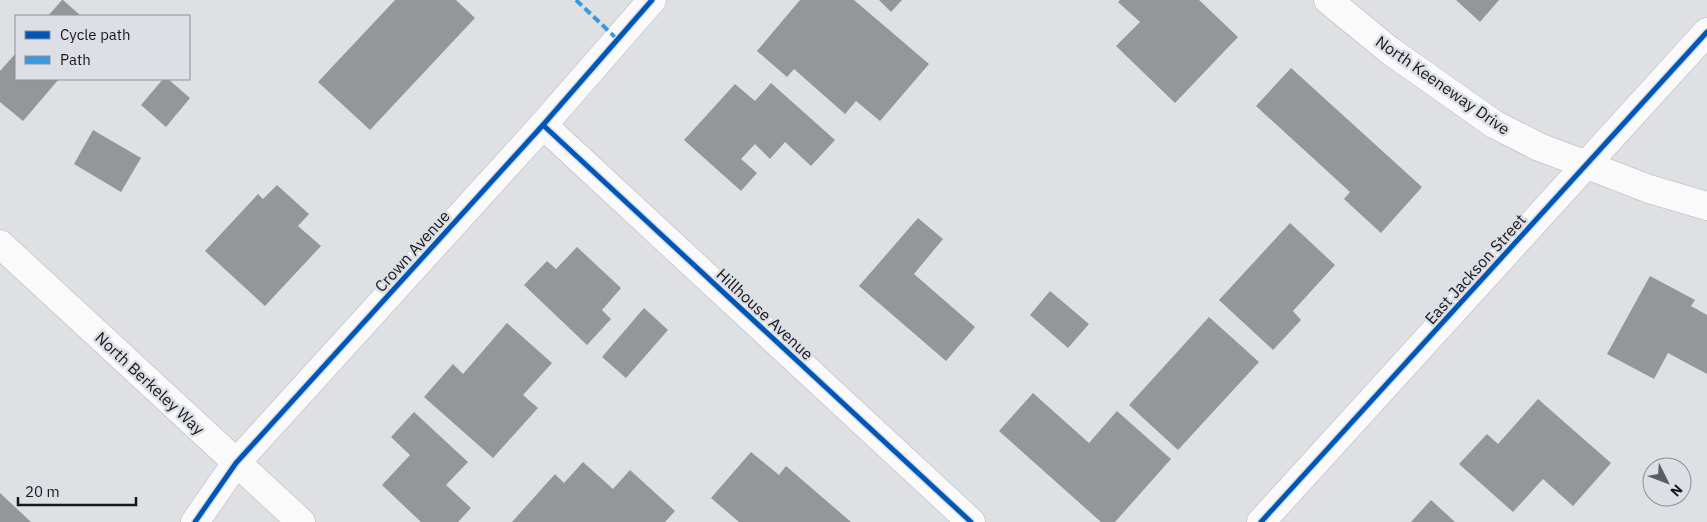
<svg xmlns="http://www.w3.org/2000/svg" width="1707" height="522" viewBox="0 0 1707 522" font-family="'IBM Plex Sans',sans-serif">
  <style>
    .building { fill: #959699 }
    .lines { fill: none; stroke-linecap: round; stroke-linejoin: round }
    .minor-casing { stroke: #b4b5b7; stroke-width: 29 }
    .tertiary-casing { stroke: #b4b5b7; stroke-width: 29 }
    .minor { stroke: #fafafb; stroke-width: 28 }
    .tertiary { stroke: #fafafb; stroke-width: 28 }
    .quiet { stroke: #3b9adf; stroke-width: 4; stroke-dasharray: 8 4; stroke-linecap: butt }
    .cycleway-casing { stroke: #dcdfe5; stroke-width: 8 }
    .cycleway { stroke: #0057b8; stroke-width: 5 }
    .labels { text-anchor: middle; stroke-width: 5; stroke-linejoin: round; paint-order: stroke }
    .street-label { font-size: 16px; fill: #16171a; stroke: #dcdfe5 }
  </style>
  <rect width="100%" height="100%" fill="#dee0e3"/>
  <g class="building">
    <path d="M 62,0 L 63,0 L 81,16 L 48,16 Z"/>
    <path d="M 395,0 L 456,0 L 475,18 L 370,130 L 318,82 Z"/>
    <path d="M 800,0 L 854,0 L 929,64 L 880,121 L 856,101 L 845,114 L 794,69 L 787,77 L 757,51 Z"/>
    <path d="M 879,0 L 902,0 L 891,12 Z"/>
    <path d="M 1120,0 L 1199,0 L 1238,37 L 1175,103 L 1116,46 L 1140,22 L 1118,2 Z"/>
    <path d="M 1456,0 L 1499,0 L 1480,22 Z"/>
    <path d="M 16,53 L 16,79 L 59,79 L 23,121 L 0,102 L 0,71 Z"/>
    <path d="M 1291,68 L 1422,187 L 1381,233 L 1344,199 L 1350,192 L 1256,106 Z"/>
    <path d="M 163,79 L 168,79 L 190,98 L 166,127 L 141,105 Z"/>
    <path d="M 771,83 L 835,140 L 811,166 L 785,142 L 770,159 L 755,144 L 741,159 L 757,173 L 741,191 L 684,140 L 735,84 L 755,101 Z"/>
    <path d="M 93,130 L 141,158 L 121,192 L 74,164 Z"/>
    <path d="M 277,185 L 309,214 L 298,226 L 321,246 L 265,306 L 205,251 L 258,194 L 263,199 Z"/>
    <path d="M 918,218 L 943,239 L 914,274 L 975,327 L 946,361 L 859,286 Z"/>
    <path d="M 1290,223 L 1335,265 L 1293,311 L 1301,320 L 1273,350 L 1219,300 Z"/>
    <path d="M 577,247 L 621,288 L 602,310 L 611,319 L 587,345 L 524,285 L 547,261 L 556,269 Z"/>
    <path d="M 1650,276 L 1695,300 L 1691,306 L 1707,315 L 1707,374 L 1668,353 L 1654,379 L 1607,354 Z"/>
    <path d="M 1050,291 L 1089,324 L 1068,348 L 1030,315 Z"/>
    <path d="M 644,308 L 668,330 L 626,378 L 602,357 Z"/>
    <path d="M 1209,317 L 1259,362 L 1178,450 L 1129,405 Z"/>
    <path d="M 507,323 L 552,363 L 523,395 L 538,408 L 493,458 L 424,397 L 453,364 L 463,374 Z"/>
    <path d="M 1033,393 L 1089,443 L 1117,411 L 1171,459 L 1115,522 L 1101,522 L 999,431 Z"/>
    <path d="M 1538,399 L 1611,463 L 1573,506 L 1543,479 L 1513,512 L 1459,464 L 1487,434 L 1498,444 Z"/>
    <path d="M 414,412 L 468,462 L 446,485 L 471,508 L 458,522 L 421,522 L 382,485 L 410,455 L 391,437 Z"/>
    <path d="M 751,452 L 779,475 L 786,466 L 851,522 L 739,522 L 711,498 Z"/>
    <path d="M 583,462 L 613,489 L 630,470 L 675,511 L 665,522 L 512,522 L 555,474 L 564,483 Z"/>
    <path d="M 0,493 L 31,522 L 0,522 Z"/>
    <path d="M 1431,500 L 1455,522 L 1411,522 Z"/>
  </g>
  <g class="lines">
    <defs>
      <g id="minor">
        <path d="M 1328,0 L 1389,50 L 1494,124 L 1539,147 L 1587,165 L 1649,189 L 1707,206"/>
        <path d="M 543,125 L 971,522"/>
        <path d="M 0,244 L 301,522"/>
        <path d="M 195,522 L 236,463 L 543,125 L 652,0"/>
      </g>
      <path id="tertiary" d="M 1261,522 L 1707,32"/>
    </defs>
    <use href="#minor" class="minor-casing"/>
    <use href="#tertiary" class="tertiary-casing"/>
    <use href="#minor" class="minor"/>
    <use href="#tertiary" class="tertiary"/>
    <path class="quiet" d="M 576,0 L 617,39"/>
    <defs>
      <g id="cycleway">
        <path d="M 543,125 L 971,522"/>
        <path d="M 195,522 L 236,463 L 543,125 L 652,0"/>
        <path d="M 1261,522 L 1707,32"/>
      </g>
    </defs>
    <use href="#cycleway" class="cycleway-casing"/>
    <use href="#cycleway" class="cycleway"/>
  </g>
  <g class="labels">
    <g class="street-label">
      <text transform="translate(1443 85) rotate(35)" y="6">North Keeneway Drive</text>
      <text transform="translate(412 251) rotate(-48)" y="6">Crown Avenue</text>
      <text transform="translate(1475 269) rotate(-48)" y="6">East Jackson Street</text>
      <text transform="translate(765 314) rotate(43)" y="6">Hillhouse Avenue</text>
      <text transform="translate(150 383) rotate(43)" y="6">North Berkeley Way</text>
    </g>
  </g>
  <rect x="15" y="15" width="175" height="65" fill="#dcdfe5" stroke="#8d8f94"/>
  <rect x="25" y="31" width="25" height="8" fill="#0057b8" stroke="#8d8f94"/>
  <text x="60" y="40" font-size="15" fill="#16171a">Cycle path</text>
  <rect x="25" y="56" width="25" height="8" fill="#3b9adf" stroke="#8d8f94"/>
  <text x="60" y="65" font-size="15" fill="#16171a">Path</text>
  <g transform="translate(1667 482) rotate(132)"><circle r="24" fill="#dcdfe5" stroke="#8d8f94"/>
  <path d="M0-4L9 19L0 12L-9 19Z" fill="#5c5d60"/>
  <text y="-8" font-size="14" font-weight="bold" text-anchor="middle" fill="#16171a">N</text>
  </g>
  <path d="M18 497v8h118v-8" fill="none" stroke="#16171a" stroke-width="2.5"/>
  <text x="25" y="497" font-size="15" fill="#16171a" stroke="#dcdfe5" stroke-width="4" paint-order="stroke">20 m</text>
</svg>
